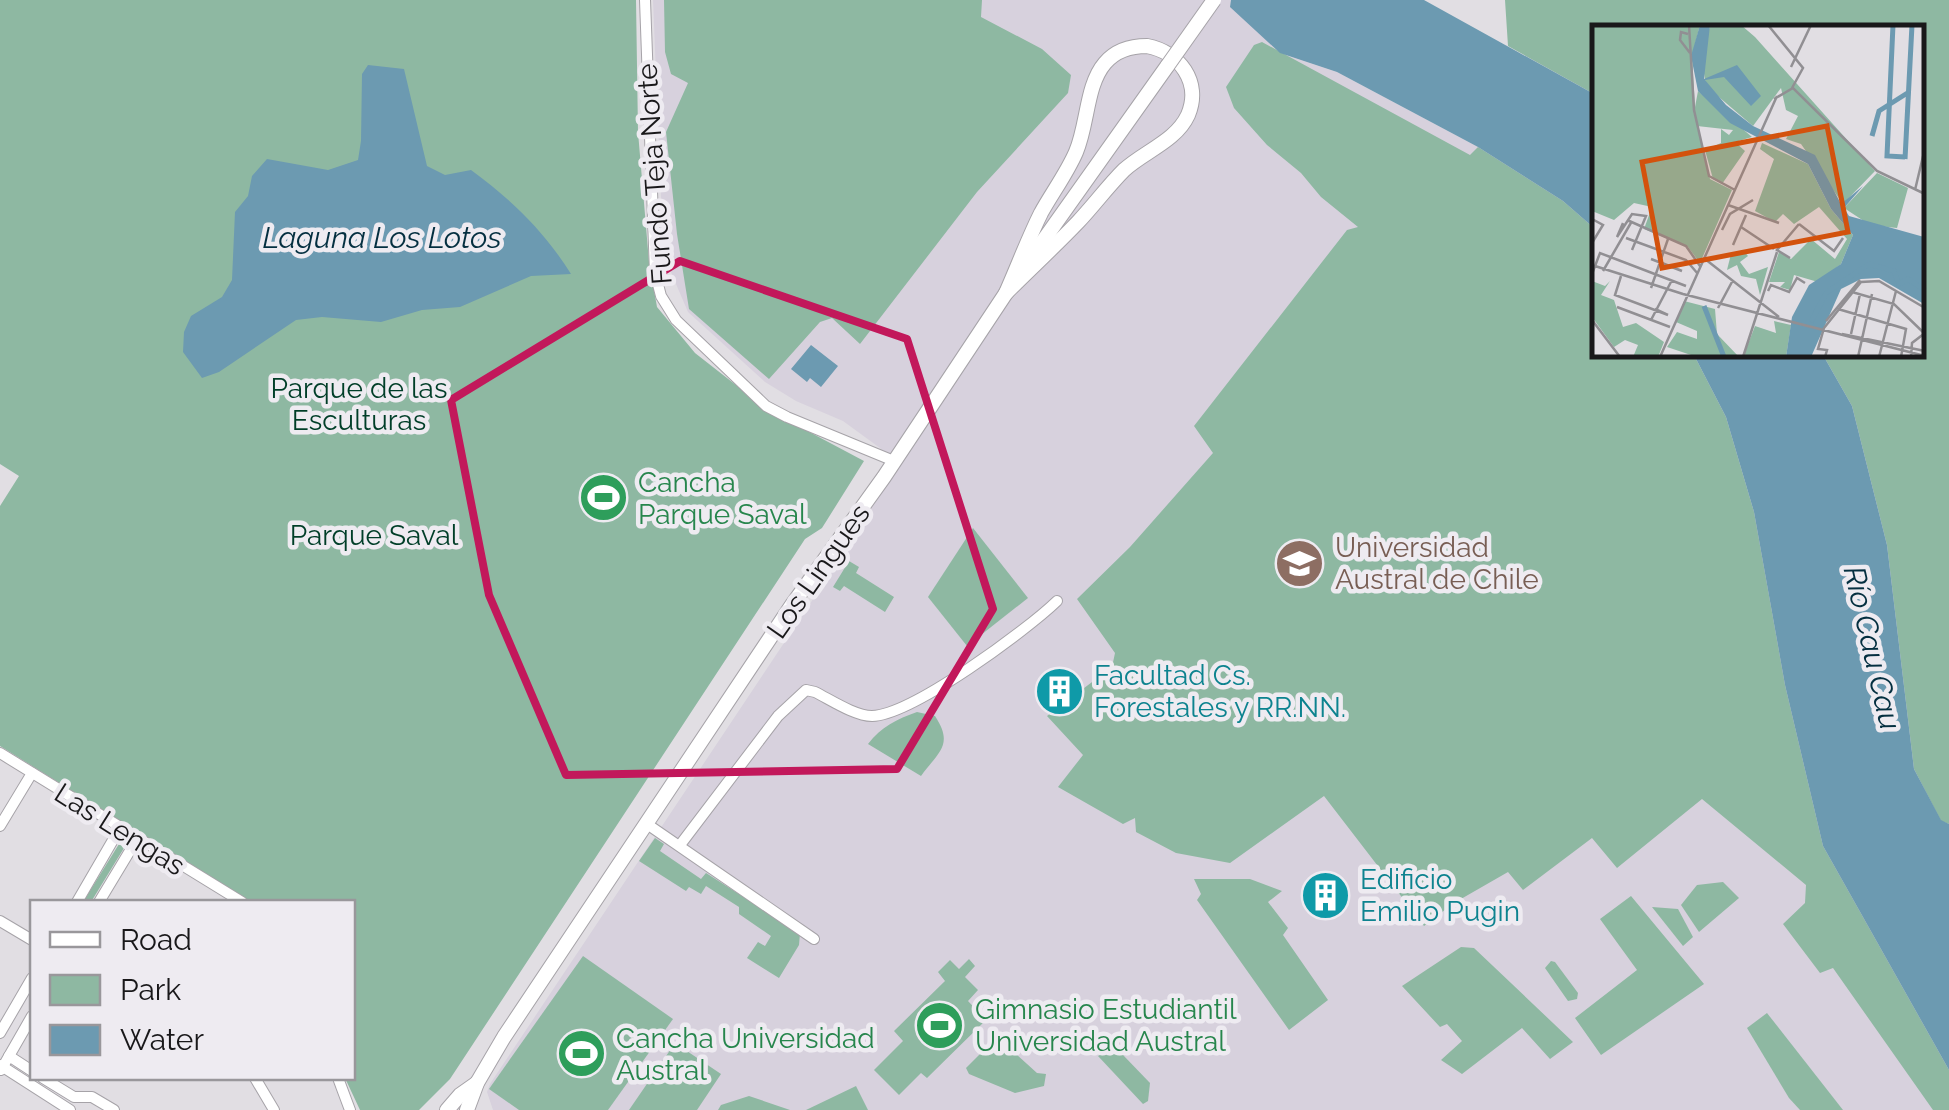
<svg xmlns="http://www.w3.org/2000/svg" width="1949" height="1110" viewBox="0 0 1949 1110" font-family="Raleway,sans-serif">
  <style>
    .built { fill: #d7d1dd }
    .green { fill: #8eb8a2 }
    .water { fill: #6c9ab1 }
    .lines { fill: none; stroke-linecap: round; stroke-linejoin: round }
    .minor-casing { stroke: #a6a3a8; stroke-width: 12 }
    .secondary-casing { stroke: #a6a3a8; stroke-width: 16 }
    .minor { stroke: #fff; stroke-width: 10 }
    .secondary { stroke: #fff; stroke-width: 14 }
    .secondary-bridge-casing { stroke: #a6a3a8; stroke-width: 16; stroke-linecap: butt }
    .secondary-bridge { stroke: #fff; stroke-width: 14 }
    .marked { fill: none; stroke: #c2185b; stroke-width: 8; stroke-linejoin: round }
    .labels { text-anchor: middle; stroke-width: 9; stroke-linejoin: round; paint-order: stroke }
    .street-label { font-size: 28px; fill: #19181a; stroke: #eeebf1 }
    .park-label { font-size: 28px; fill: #003e28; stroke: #eeebf1 }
    .leisure-label { font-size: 28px; fill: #27864d; stroke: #eeebf1; text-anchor: start }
    .education-label { font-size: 28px; fill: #785e54; stroke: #eeebf1; text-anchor: start }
    .culture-label { font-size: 28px; fill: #0d838f; stroke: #eeebf1; text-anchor: start }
    .water-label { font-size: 30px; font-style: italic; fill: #042f40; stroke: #eeebf1 }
    .inset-river { fill: none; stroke: #6c9ab1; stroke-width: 5 }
    .inset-road { fill: none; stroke: #918f93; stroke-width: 2.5 }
    .view { fill: #d3520d; fill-opacity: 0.15; stroke: #d3520d; stroke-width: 5 }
    .inset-edge { fill: none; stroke: #19181a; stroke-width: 5 }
  </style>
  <rect width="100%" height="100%" fill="#e1dee3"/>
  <path class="built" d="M 653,0 L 1231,0 L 1231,7 L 1280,53 L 1337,72 L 1478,147 L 1563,201 L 1594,228 L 1594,355 L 1694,355 L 1754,512 L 1785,685 L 1823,846 L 1949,1070 L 1949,1110 L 493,1110 L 487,1092 L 490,1084 L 804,613 L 897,468 L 880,448 L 843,421 L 796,401 L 765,382 L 688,312 L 670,270 L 661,197 Z"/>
  <g class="green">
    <path d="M 0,0 L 636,0 L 638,132 L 649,262 L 657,307 L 695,353 L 768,410 L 864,461 L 822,528 L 805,539 L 450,1079 L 419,1110 L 360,1110 L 345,1078 L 352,1078 L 352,902 L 250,902 L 0,746 L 0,506 L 19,476 L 0,464 Z"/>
    <path d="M 664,0 L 982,0 L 981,17 L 1042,49 L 1071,75 L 1068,93 L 977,192 L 860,344 L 832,318 L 820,322 L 769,379 L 689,309 L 677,234 L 666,132 L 688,83 L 671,74 L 665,52 Z"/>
    <path d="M 1505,0 L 1949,0 L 1949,824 L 1941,821 L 1914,769 L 1887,545 L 1852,406 L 1823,355 L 1922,355 L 1922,28 L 1594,28 L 1594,94 L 1508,46 Z"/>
    <path d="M 1262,42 L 1470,155 L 1478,147 L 1563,201 L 1594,228 L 1594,355 L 1694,355 L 1726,417 L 1754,512 L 1785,685 L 1823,846 L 1949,1070 L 1949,1110 L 1933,1110 L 1833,968 L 1820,973 L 1783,924 L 1805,903 L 1806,885 L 1702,799 L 1617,868 L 1592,838 L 1523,890 L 1508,872 L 1454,903 L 1424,926 L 1324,796 L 1230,863 L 1176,853 L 1136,832 L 1135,818 L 1123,824 L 1058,787 L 1083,755 L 1047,716 L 1112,667 L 1115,653 L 1077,599 L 1130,547 L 1213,453 L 1194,426 L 1347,230 L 1358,227 L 1321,197 L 1301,173 L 1267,145 L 1234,108 L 1226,87 L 1254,45 Z"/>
    <path d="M 973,528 L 1028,598 L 967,646 L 928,597 Z"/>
    <path d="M 849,561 L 859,567 L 856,573 L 894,597 L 885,612 L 844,586 L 840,591 L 833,587 Z"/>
    <path d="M 917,712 L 935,716 C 954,745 939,751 921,776 L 868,744 C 881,727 897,719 917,712 Z"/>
    <path d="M 655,838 L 664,844 L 660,851 L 701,879 L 706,873 L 800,933 L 799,945 L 779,978 L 747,958 L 758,942 L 765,946 L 771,936 L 739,914 L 739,907 L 706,886 L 701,894 L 689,887 L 686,891 L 639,861 Z"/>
    <path d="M 119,844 L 124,848 L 91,902 L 83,902 Z"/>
    <path d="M 1194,879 L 1250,879 L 1282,891 L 1268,902 L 1288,928 L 1283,935 L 1328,1000 L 1289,1030 L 1197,900 L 1201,894 Z"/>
    <path d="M 1723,882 L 1739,898 L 1699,932 L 1681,905 L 1697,885 Z"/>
    <path d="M 1631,896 L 1704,984 L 1601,1055 L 1575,1018 L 1637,970 L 1600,919 Z"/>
    <path d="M 1652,907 L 1678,909 L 1693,937 L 1683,946 Z"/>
    <path d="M 1461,947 L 1474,948 L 1573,1042 L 1550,1059 L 1522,1028 L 1462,1074 L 1441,1060 L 1462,1041 L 1447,1024 L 1440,1027 L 1402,986 Z"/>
    <path d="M 583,956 L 673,1019 L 608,1110 L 519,1110 L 489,1089 Z"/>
    <path d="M 969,959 L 975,966 L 965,977 L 978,990 L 968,1001 L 986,1020 L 927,1078 L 921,1073 L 899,1095 L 874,1070 L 903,1041 L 894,1031 L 945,981 L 938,972 L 950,960 L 959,969 Z"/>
    <path d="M 1551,961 L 1555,962 L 1578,993 L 1577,999 L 1568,1001 L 1545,968 Z"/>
    <path d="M 1767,1013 L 1843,1110 L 1800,1110 L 1789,1098 L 1747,1028 Z"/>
    <path d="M 997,1037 L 1037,1073 L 1046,1074 L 1044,1086 L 1015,1093 L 969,1074 L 966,1068 Z"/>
    <path d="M 675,1043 L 721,1074 L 697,1110 L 629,1110 Z"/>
    <path d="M 1108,1051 L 1123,1055 L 1150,1083 L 1148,1101 L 1143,1104 L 1098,1056 Z"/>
    <path d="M 856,1086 L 868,1110 L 806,1110 Z"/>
    <path d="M 749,1096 L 790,1110 L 718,1110 L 721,1105 Z"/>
  </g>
  <g class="water">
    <path d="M 1231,0 L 1424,0 L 1594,94 L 1594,228 L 1563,201 L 1478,147 L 1337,72 L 1280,53 L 1230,7 Z"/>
    <path d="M 368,65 L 404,69 L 427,166 L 445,175 L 471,170 C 512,200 544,231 571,274 L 531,276 L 460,307 L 422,310 L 381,322 L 322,317 L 296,320 L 219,372 L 202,378 L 183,352 L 184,332 L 191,316 L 222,297 L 232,280 L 235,212 L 248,196 L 252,176 L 267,159 L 328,170 L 358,160 L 361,141 L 362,74 Z"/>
    <path d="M 811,345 L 838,366 L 821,387 L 810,378 L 807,382 L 791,369 Z"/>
    <path d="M 1694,355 L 1823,355 L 1852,406 L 1887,545 L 1914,769 L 1941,820 L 1949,824 L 1949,1070 L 1823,846 L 1785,685 L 1754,512 L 1726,417 Z"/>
  </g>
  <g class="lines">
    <defs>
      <g id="minor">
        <path d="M 645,0 L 655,273 L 661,296 L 676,320 L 766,406 L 787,417 L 894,461"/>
        <path d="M 0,753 L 242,902"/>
        <path d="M 647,824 L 814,939"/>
        <path d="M 0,826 L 32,773"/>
        <path d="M 680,845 L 778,716 L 806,690 L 815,692 C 831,700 855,716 872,716 C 912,715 1027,630 1057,601"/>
        <path d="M 77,902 L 120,828"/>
        <path d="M 99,902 L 137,839"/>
        <path d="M 0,921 L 32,940"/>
        <path d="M 0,1033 L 32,978"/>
        <path d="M 9,1056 L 32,1071"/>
        <path d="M 0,1065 L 70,1110"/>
        <path d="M 1,1070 L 32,1016"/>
        <path d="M 43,1078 L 74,1097 L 92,1097 L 114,1110"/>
        <path d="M 255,1078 L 274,1110"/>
        <path d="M 338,1078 L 350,1110"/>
      </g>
      <g id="secondary">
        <path d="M 1147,46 C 1179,52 1202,82 1188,115 C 1176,141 1145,151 1124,170 C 1108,186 1094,205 1078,222 C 1055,246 1030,269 1006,293 C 1018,266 1028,239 1041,213 C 1052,193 1067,173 1076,152 C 1088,124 1086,85 1105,63 C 1116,50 1131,46 1147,46 Z"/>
        <path d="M 447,1110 L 460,1095 L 477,1083"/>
        <path d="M 467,1110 L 477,1083 L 504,1037 L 792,605 L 884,477 L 1006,293 L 1168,65"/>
      </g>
    </defs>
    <use href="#minor" class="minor-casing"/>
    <use href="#secondary" class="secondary-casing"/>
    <use href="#minor" class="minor"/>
    <use href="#secondary" class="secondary"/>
    <defs>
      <path id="secondary-bridge" d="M 1168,65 L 1214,0"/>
    </defs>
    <use href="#secondary-bridge" class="secondary-bridge-casing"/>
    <use href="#secondary-bridge" class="secondary-bridge"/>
  </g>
  <path class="marked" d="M 680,261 L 907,339 L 993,609 L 897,769 L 566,775 L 489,595 L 451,400 Z"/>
  <defs>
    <symbol id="stadium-disc" viewBox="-11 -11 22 22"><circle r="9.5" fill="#2e9e5b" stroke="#eeebf1"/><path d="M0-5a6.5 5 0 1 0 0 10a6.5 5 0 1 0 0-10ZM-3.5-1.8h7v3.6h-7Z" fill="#fff"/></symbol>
    <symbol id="university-disc" viewBox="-11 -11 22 22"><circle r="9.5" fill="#8d6e63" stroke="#eeebf1"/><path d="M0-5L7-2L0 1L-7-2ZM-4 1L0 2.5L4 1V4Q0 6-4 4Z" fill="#fff"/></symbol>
    <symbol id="building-disc" viewBox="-11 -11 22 22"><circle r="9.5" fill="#0f9aa8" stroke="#eeebf1"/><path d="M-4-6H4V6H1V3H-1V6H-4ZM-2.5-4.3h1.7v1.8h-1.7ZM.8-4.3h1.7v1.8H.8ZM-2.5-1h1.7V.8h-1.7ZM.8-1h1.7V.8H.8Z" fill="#fff"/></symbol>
  </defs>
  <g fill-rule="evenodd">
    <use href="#stadium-disc" x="576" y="470" width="55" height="55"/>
    <use href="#university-disc" x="1272" y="536" width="55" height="55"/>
    <use href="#building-disc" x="1032" y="664" width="55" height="55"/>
    <use href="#building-disc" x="1298" y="868" width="55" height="55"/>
    <use href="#stadium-disc" x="912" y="998" width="55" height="55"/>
    <use href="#stadium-disc" x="554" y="1026" width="55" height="55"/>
  </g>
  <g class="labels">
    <g class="street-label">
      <text transform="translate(654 174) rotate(-94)" y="10">Fundo Teja Norte</text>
      <text transform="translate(818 571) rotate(-55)" y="10">Los Lingues</text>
      <text transform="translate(120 829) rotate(32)" y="10">Las Lengas</text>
    </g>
    <g class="park-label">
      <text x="359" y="398">Parque de las<tspan x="359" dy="32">Esculturas</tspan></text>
      <text x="374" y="545">Parque Saval</text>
    </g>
    <g class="leisure-label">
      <text x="638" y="492">Cancha<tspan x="638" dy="32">Parque Saval</tspan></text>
      <text x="975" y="1019">Gimnasio Estudiantil<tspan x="975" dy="32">Universidad Austral</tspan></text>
      <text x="616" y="1048">Cancha Universidad<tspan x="616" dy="32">Austral</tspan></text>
    </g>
    <g class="education-label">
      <text x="1335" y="557">Universidad<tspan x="1335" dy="32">Austral de Chile</tspan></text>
    </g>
    <g class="culture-label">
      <text x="1094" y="685">Facultad Cs.<tspan x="1094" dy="32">Forestales y RR.NN.</tspan></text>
      <text x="1360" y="889">Edificio<tspan x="1360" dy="32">Emilio Pugin</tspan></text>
    </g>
    <g class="water-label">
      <text x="382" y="248">Laguna Los Lotos</text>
      <text transform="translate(1872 648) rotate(77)" y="10">Río Cau Cau</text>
    </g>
  </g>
  <g transform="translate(1592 25)">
    <rect width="332" height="332" fill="#e1dee3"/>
    <path d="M 0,0 L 108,0 L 100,31 L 103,82 L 106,66 L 160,112 L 143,117 L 153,126 L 130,159 L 121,154 L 113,125 L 129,118 L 129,104 L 137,110 L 141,105 L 105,101 L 118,154 L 140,165 L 108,238 L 96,222 L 52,204 L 60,182 L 42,178 L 22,195 L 0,186 ZM 118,0 L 149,0 L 163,12 L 283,146 L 251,179 L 209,119 L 194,114 L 206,91 L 194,85 L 189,63 L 161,101 L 114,61 L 110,36 ZM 170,118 L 216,139 L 239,184 L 261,210 L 249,239 L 226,257 L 202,250 L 198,265 L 188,262 L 193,257 L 177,257 L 187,227 L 199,234 L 219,214 L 243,234 L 255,214 L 227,182 L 202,199 L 191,189 L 183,197 L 163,186 L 182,134 L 168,124 ZM 285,148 L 316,163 L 305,203 L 278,200 L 252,183 ZM 151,225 L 156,231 L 148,237 L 157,249 L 176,242 L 168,270 L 164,254 L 149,251 L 145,240 L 135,245 L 139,229 ZM 0,256 L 13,261 L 18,256 L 9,270 L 22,275 L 31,302 L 44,298 L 72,317 L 66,332 L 41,332 L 46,320 L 33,315 L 22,322 L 0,292 ZM 92,276 L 123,284 L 125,309 L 147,332 L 105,332 L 75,322 L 85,307 L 105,314 L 105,306 L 84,297 ZM 182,296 L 199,300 L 194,332 L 151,332 L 163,301 L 184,308 Z" fill="#8eb8a2"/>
    <path d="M 108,0 L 118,0 L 112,54 L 145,40 L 169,71 L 159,81 L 132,52 L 113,55 L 134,80 L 161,101 L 223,130 L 249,179 L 271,161 L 252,183 L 257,191 L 332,212 L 332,279 L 287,253 L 269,254 L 249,264 L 219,332 L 194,332 L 200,292 L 217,260 L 249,239 L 261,210 L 239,184 L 216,139 L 138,98 L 106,66 L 99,31 Z" fill="#6c9ab1"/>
    <path class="inset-river" d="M 301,0 L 295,131 L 313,132M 280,111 L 287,86 L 317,67M 313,134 L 320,0M 112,281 L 132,332M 219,297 L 234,268 L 277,239 L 302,246 L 307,259 L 316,254 L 333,265"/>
    <path class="inset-road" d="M 97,0 L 102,85 L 117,151 L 143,165M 176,0 L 211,43 L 200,63M 96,9 L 89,7 L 88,15 L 98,28M 199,42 L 219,0M 182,74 L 201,63 L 285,146 L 333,169M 323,165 L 333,123M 136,180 L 187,198M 0,194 L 11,200 L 0,218M 35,195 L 94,221 L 108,241M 31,198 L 25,212 L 40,189 L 54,191 L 40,225M 207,199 L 242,226 L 251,213M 149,202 L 182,224M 130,205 L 138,189 L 161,175M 34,213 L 94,235 L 106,249M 141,220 L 154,190M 198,233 L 185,225 L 207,199M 59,234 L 90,246 L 70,238M 113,234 L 187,292M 3,241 L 91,269M 11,246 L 40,196M 0,249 L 8,228 L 94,261M 29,251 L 23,270 L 76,290 L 63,284M 59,263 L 76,214M 176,266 L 179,260 L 197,267 L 205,253 L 213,258M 260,267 L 302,279 L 333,309M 91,269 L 333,331M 25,282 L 78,302M 126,283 L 141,255M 246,284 L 314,304 L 309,332M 0,295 L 28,332M 59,295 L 80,255M 234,296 L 268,255M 250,309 L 333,326M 259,309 L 268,269M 68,332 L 185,71M 151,332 L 185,227M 233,332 L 235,325 L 226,324 L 232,303 L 269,257 L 287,256 L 333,283M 266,332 L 280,269M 287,332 L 304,266M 319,332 L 320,318 L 333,308"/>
    <path class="view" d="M 235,101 L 256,207 L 70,243 L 50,137 Z"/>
    <rect width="332" height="332" class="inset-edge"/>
  </g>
  <rect x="30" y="900" width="325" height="180" fill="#eeebf1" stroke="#99979b" stroke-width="2.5"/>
  <rect x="50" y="932" width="50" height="15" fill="#ffffff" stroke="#99979b" stroke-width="2.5"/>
  <text x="120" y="950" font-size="30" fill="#19181a">Road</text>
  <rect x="50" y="975" width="50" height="30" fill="#8eb8a2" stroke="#99979b" stroke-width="2.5"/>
  <text x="120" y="1000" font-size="30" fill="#19181a">Park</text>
  <rect x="50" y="1025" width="50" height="30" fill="#6c9ab1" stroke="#99979b" stroke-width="2.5"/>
  <text x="120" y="1050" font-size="30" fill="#19181a">Water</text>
</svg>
